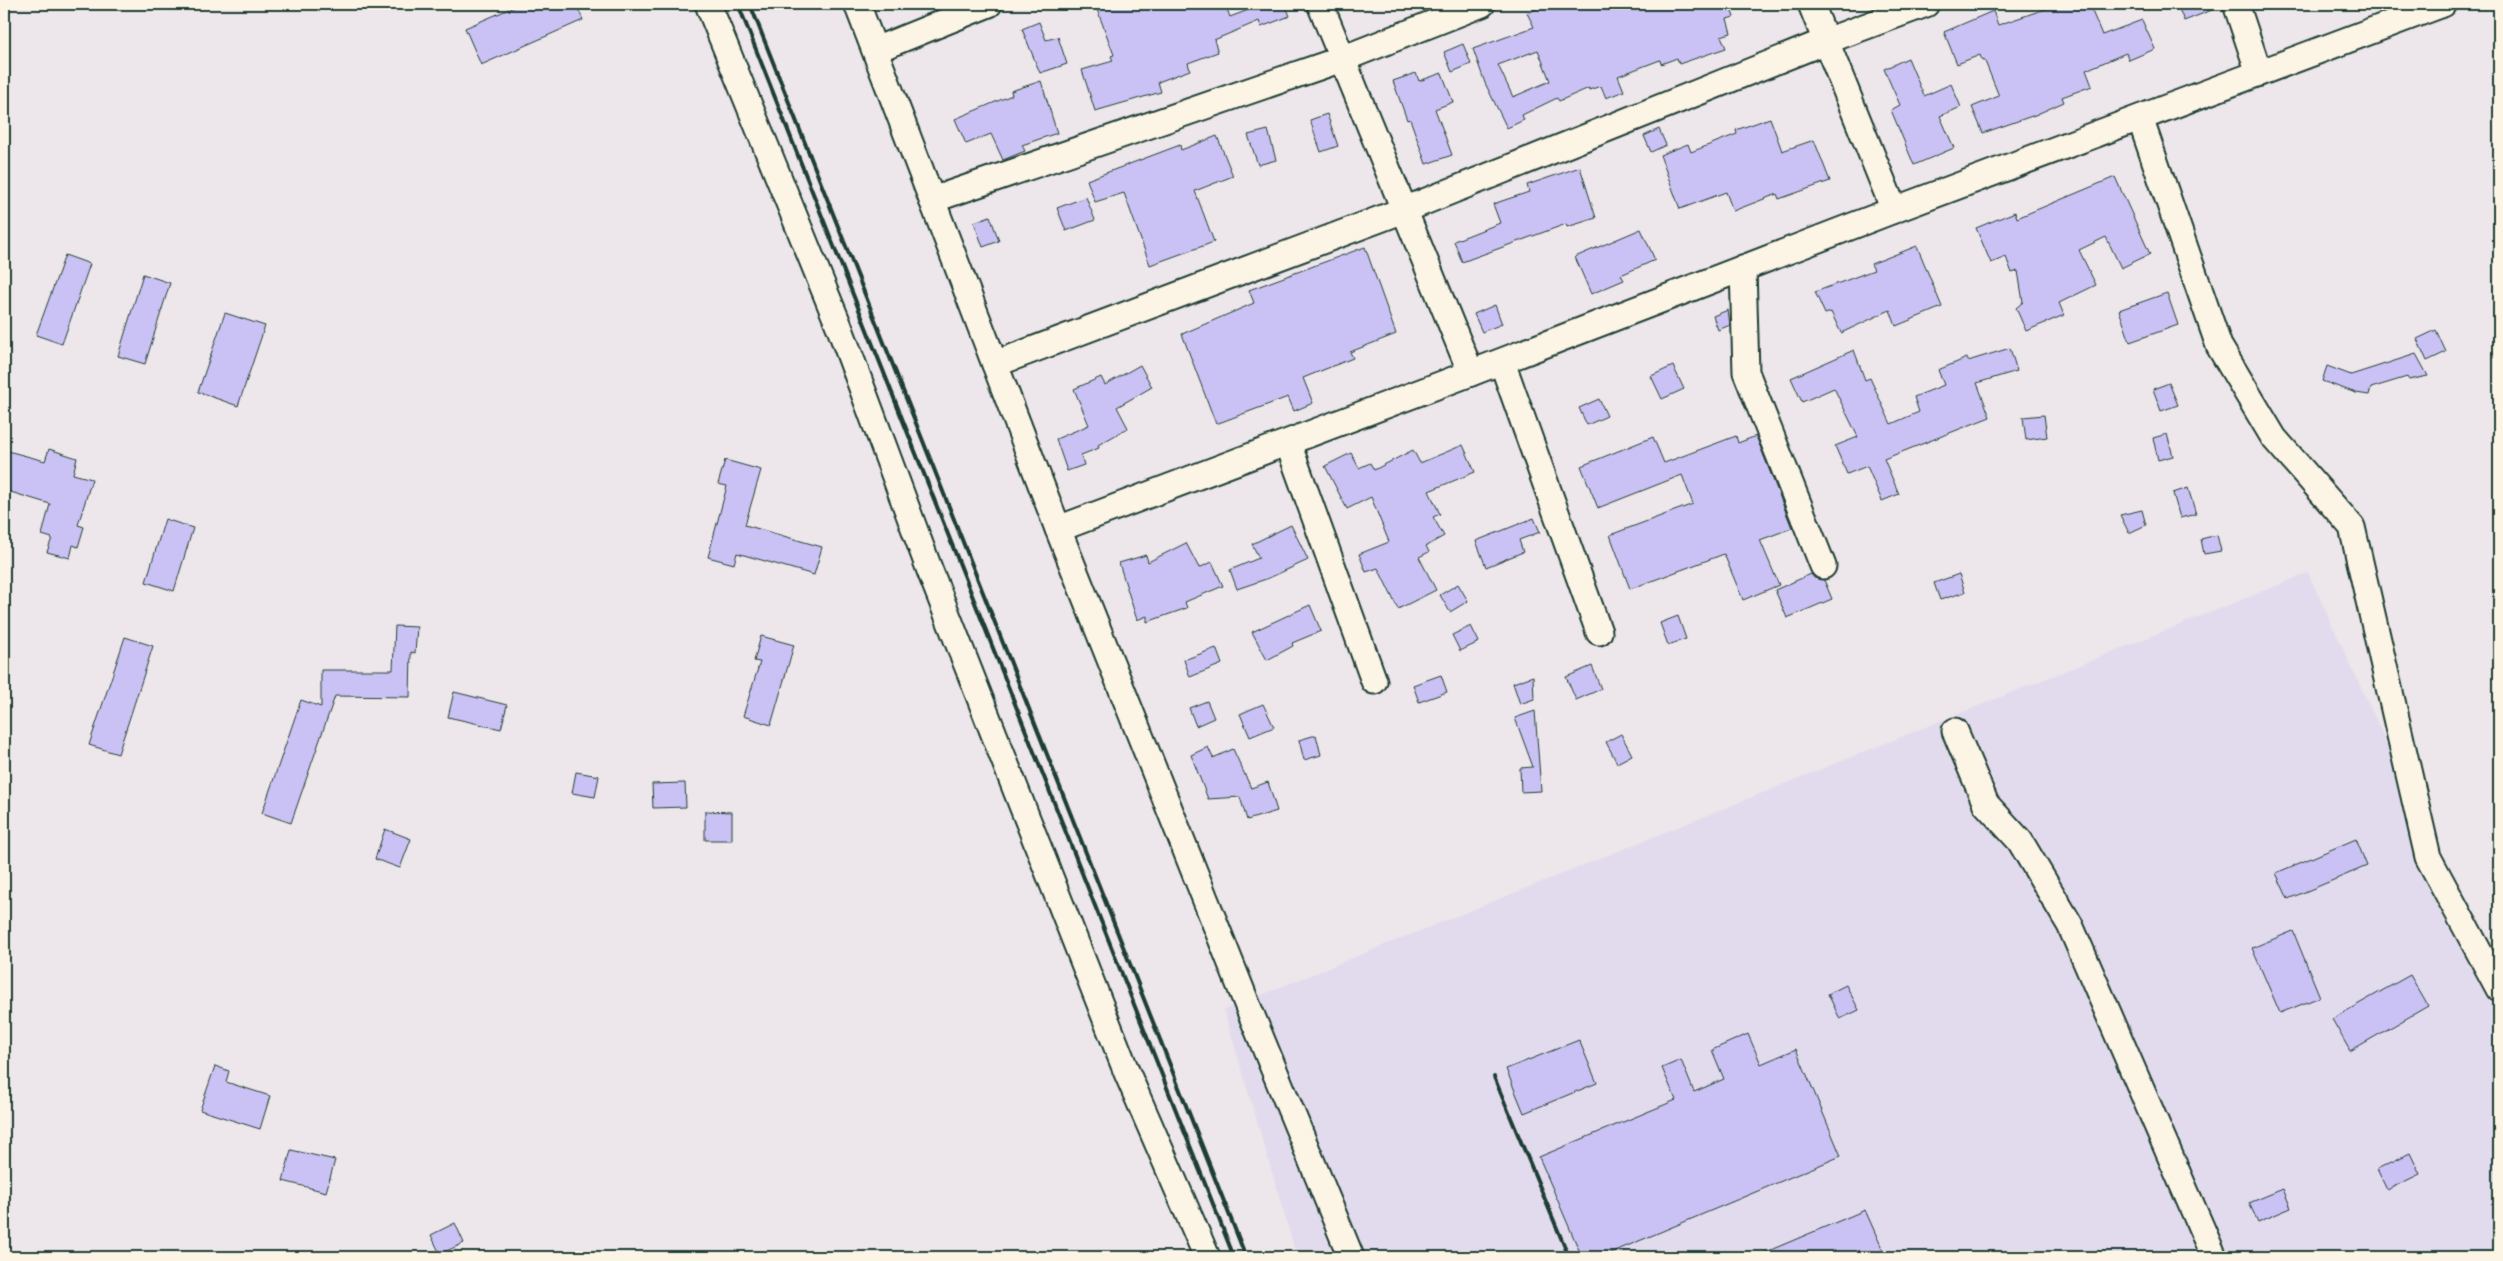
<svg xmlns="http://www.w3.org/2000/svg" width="2503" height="1261" viewBox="0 0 2503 1261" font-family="'Architects Daughter',sans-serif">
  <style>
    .built { fill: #e2dbed }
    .building { fill: #cac2f4; stroke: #1f3d34; fill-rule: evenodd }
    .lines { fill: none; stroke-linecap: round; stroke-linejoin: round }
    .minor-casing { stroke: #1f3d34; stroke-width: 29 }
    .minor { stroke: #fcf5e5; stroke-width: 25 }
    .rail { stroke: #1f3d34; stroke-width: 4 }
  </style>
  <rect width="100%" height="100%" fill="#ede6ea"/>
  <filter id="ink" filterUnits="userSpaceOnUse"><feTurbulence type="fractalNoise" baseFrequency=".02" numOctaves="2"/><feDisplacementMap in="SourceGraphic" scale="10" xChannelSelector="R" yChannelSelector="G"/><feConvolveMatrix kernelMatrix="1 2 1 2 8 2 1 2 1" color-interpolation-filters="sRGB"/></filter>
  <g filter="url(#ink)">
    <path class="built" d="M 2308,573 L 2499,986 L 2499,1257 L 1297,1257 L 1224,1010 Z"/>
    <g class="building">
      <path d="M 521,4 L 576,4 L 583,20 L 481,65 L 465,28 Z"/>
      <path d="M 1095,4 L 1225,4 L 1230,17 L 1264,4 L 1285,4 L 1290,16 L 1261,27 L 1259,21 L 1214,40 L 1218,52 L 1188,63 L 1190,70 L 1158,82 L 1161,92 L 1095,111 L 1082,70 L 1113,61 L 1111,56 L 1114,55 Z"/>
      <path d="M 1547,4 L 1729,4 L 1734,17 L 1727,19 L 1731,33 L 1721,36 L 1726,48 L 1679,64 L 1677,58 L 1661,64 L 1660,60 L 1618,76 L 1624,91 L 1606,98 L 1601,86 L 1589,90 L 1589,88 L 1559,101 L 1557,98 L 1522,115 L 1524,120 L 1507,128 L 1485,83 L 1473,49 L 1534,27 L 1527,13 ZM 1538,50 L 1550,81 L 1513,97 L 1498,65 Z"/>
      <path d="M 2060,4 L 2089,4 L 2102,35 L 2142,20 L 2155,49 L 2129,60 L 2126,53 L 2086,70 L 2092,86 L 2062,97 L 2064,102 L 2035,115 L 1983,133 L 1972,107 L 1999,96 L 1984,59 L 1982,60 L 1980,55 L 1957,64 L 1944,32 L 1993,11 L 1998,25 Z"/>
      <path d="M 2177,4 L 2222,4 L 2222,6 L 2184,21 Z"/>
      <path d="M 1039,22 L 1046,40 L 1058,37 L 1067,64 L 1040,73 L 1022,29 Z"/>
      <path d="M 1463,44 L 1471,64 L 1452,72 L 1444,52 Z"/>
      <path d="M 1908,58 L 1924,96 L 1951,84 L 1961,107 L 1940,116 L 1954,148 L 1914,165 L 1891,110 L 1900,105 L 1884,69 Z"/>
      <path d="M 1416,73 L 1419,81 L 1442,73 L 1453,102 L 1435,109 L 1452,155 L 1426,164 L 1410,119 L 1407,120 L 1393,81 Z"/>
      <path d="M 1041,81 L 1057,133 L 1022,145 L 1025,151 L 1003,160 L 991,134 L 966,144 L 955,119 L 1012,95 L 1011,91 Z"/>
      <path d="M 1327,114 L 1338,146 L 1321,152 L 1310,120 Z"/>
      <path d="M 1770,118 L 1782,151 L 1814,140 L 1830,181 L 1779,199 L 1777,194 L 1733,211 L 1726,192 L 1680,209 L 1660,155 L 1688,144 L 1691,152 L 1737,134 L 1736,130 Z"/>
      <path d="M 1659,129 L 1666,145 L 1651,152 L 1644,136 Z"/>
      <path d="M 1268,130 L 1276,160 L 1258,165 L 1248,135 Z"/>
      <path d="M 1217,136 L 1233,176 L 1195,191 L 1214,242 L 1150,265 L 1124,193 L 1095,202 L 1087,180 L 1180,145 L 1181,150 Z"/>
      <path d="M 1580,167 L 1596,218 L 1567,227 L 1566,224 L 1462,262 L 1454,241 L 1500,223 L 1493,204 L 1529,192 L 1527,185 Z"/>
      <path d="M 2115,177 L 2150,254 L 2121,268 L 2106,237 L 2079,250 L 2096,285 L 2059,303 L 2064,315 L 2026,331 L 2016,308 L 2023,302 L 2018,271 L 2012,273 L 2006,257 L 1991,263 L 1976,228 L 2015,212 L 2017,218 Z"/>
      <path d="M 1086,197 L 1095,220 L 1066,231 L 1057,208 Z"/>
      <path d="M 990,216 L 999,241 L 983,247 L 974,222 Z"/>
      <path d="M 1641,229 L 1655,260 L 1621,275 L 1624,280 L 1591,294 L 1575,257 Z"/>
      <path d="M 1917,246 L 1942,307 L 1896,326 L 1890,310 L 1841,333 L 1831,312 L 1825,314 L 1815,292 L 1874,270 L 1871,264 Z"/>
      <path d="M 1365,247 L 1396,334 L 1350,352 L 1353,358 L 1303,378 L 1313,403 L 1294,411 L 1288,397 L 1216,424 L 1182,334 L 1254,303 L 1249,290 Z"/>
      <path d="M 65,255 L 90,264 L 62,344 L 36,335 Z"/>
      <path d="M 143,274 L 170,283 L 145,364 L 118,356 Z"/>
      <path d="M 2167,293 L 2178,325 L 2130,342 L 2119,310 Z"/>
      <path d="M 1495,305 L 1502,324 L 1482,332 L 1474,314 Z"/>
      <path d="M 1728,310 L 1730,325 L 1718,330 L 1713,316 Z"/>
      <path d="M 225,313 L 265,326 L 238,406 L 198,392 Z"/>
      <path d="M 2436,330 L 2446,352 L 2427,361 L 2417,339 Z"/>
      <path d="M 2010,348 L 2017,371 L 1977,383 L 1990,417 L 1884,459 L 1899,494 L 1882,501 L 1867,466 L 1847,474 L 1835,446 L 1858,437 L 1834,388 L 1802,402 L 1791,378 L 1854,350 L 1865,380 L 1870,378 L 1891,424 L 1919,412 L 1914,397 L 1944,385 L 1938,370 L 1967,358 L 1968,361 Z"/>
      <path d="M 2416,354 L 2428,376 L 2409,380 L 2407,377 L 2371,388 L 2369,395 L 2356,393 L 2322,381 L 2327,366 L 2351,375 Z"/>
      <path d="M 1140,365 L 1152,387 L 1117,407 L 1128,428 L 1098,445 L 1099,448 L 1081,455 L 1084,465 L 1067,471 L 1056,439 L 1089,425 L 1074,389 L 1101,377 L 1105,385 Z"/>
      <path d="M 1673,366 L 1684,389 L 1662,399 L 1651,376 Z"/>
      <path d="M 2169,383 L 2178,405 L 2161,411 L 2153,389 Z"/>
      <path d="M 1599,399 L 1607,416 L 1587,425 L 1579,408 Z"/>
      <path d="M 2044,415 L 2047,437 L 2026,440 L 2023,417 Z"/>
      <path d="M 2167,434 L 2173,456 L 2158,460 L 2153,438 Z"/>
      <path d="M 1736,436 L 1738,443 L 1756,436 L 1792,528 L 1760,540 L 1779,585 L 1743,600 L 1724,554 L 1630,589 L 1610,535 L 1693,504 L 1682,475 L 1598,508 L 1581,466 L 1653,437 L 1664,463 Z"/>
      <path d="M 1463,445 L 1475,472 L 1429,491 L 1440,514 L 1433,517 L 1444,536 L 1426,546 L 1429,552 L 1419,557 L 1436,590 L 1398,609 L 1378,568 L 1366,572 L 1359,554 L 1389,542 L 1371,497 L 1347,509 L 1325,466 L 1351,453 L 1359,468 L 1370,463 L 1374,470 L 1413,450 L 1420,463 Z"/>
      <path d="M 49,449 L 77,458 L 73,474 L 92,479 L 78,525 L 84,527 L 78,547 L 73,545 L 70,558 L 47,552 L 52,538 L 42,535 L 50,504 L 4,490 L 4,450 L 45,461 Z"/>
      <path d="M 725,460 L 761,470 L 745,525 L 822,547 L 814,575 L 737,553 L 734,564 L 708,557 L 727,486 L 718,484 Z"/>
      <path d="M 2188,488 L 2196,514 L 2180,518 L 2173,493 Z"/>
      <path d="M 2142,510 L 2146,525 L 2129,533 L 2120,515 Z"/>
      <path d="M 1534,518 L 1540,532 L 1519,540 L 1523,552 L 1486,567 L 1476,541 Z"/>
      <path d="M 165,519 L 193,528 L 174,591 L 146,582 Z"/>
      <path d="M 1291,525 L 1308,560 L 1269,578 L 1237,589 L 1230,570 L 1259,558 L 1252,544 Z"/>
      <path d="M 2217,535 L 2221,551 L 2204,554 L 2201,539 Z"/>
      <path d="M 1186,543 L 1199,568 L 1212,562 L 1223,586 L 1185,602 L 1187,608 L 1147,622 L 1147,616 L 1137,620 L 1119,563 L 1146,555 L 1148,562 Z"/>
      <path d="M 1811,574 L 1814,578 L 1824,580 L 1832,599 L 1787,618 L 1775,590 Z"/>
      <path d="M 1959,574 L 1965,592 L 1940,600 L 1934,583 Z"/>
      <path d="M 1458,584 L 1468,601 L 1450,612 L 1440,595 Z"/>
      <path d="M 1310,605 L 1321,631 L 1292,643 L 1293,646 L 1267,660 L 1252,632 Z"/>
      <path d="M 1678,616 L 1686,639 L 1668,645 L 1660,623 Z"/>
      <path d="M 395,626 L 417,627 L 415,653 L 411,652 L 410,697 L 335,696 L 291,823 L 262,813 L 301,700 L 321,707 L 321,670 L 393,670 Z"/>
      <path d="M 1471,626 L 1479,642 L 1460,651 L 1452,635 Z"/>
      <path d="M 761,636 L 794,645 L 771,725 L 743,716 L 760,662 L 754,661 Z"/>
      <path d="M 125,637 L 153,646 L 118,754 L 89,745 Z"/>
      <path d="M 1216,648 L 1222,664 L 1190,677 L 1184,660 Z"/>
      <path d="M 1592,666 L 1601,689 L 1576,700 L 1566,677 Z"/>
      <path d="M 1441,675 L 1447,692 L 1419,702 L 1413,685 Z"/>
      <path d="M 1533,676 L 1534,699 L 1520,704 L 1513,683 Z"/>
      <path d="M 454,692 L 507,705 L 501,729 L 448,717 Z"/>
      <path d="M 1207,701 L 1214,718 L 1196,726 L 1189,708 Z"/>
      <path d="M 1263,704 L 1274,727 L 1250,737 L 1240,714 Z"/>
      <path d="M 1535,711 L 1541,791 L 1521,792 L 1520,768 L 1533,767 L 1515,718 Z"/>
      <path d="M 1621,734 L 1632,755 L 1617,763 L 1606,742 Z"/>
      <path d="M 1316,735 L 1321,755 L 1304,760 L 1299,740 Z"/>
      <path d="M 1208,747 L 1213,758 L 1233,749 L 1251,788 L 1268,782 L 1277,811 L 1247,820 L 1240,797 L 1208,799 L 1191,755 Z"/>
      <path d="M 576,772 L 599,776 L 595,797 L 572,793 Z"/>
      <path d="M 685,783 L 686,807 L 653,808 L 652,784 Z"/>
      <path d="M 705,811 L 732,812 L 732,840 L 705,840 Z"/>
      <path d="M 385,829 L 411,839 L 400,868 L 375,859 Z"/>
      <path d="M 2356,839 L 2367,866 L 2288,899 L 2276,873 Z"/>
      <path d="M 2293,931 L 2320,997 L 2280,1013 L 2252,948 Z"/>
      <path d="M 2410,975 L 2428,1006 L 2350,1051 L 2332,1019 Z"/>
      <path d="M 1846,985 L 1859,1010 L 1840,1019 L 1828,994 Z"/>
      <path d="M 1748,1034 L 1761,1064 L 1796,1049 L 1841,1156 L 1601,1257 L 1582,1257 L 1539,1157 L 1676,1100 L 1662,1068 L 1681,1060 L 1694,1092 L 1724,1079 L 1712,1050 Z"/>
      <path d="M 1579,1040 L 1597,1083 L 1524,1113 L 1506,1069 Z"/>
      <path d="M 215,1066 L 229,1071 L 226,1082 L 270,1096 L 260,1129 L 200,1110 Z"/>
      <path d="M 291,1150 L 335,1160 L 326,1192 L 283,1181 Z"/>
      <path d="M 2410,1153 L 2420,1174 L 2387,1190 L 2377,1169 Z"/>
      <path d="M 2283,1189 L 2291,1208 L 2258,1222 L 2249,1203 Z"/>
      <path d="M 1865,1210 L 1886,1257 L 1754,1257 Z"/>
      <path d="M 455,1223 L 464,1243 L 440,1254 L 431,1235 Z"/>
    </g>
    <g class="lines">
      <defs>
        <g id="minor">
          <path d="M 708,4 L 839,326 L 930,571 L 1127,1073 L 1207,1257"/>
          <path d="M 857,4 L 1058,529 L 1247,1004 L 1351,1257"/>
          <path d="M 1320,4 L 1471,373"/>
          <path d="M 1811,4 L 1894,210"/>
          <path d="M 2236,4 L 2259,73"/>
          <path d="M 875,50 L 989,4"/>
          <path d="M 2140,118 L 2219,346 L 2274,438 L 2352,527 L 2428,857 L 2499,989"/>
          <path d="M 932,200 L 1342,59 L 1482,4"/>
          <path d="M 1743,268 L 1746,372 L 1823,566"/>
          <path d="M 1502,362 L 1599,632"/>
          <path d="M 995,364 L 1404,210 L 1826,41 L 1926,4"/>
          <path d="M 1288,443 L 1374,681"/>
          <path d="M 1058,529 L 1471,373 L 1894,210 L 2443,4"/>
          <path d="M 1955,731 L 1986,804 L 2020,841 L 2070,925 L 2214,1257"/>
        </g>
      </defs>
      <use href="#minor" class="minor-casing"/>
      <use href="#minor" class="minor"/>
      <g class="rail">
        <path d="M 738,4 L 1234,1257"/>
        <path d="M 750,4 L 1246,1257"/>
        <path d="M 1494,1077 L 1569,1257"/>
      </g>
    </g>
  </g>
  <rect width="2503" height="1261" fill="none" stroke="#fcf5e5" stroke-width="20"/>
  <rect x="10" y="10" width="2483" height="1241" fill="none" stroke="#1f3d34" stroke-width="2" filter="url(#ink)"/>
</svg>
